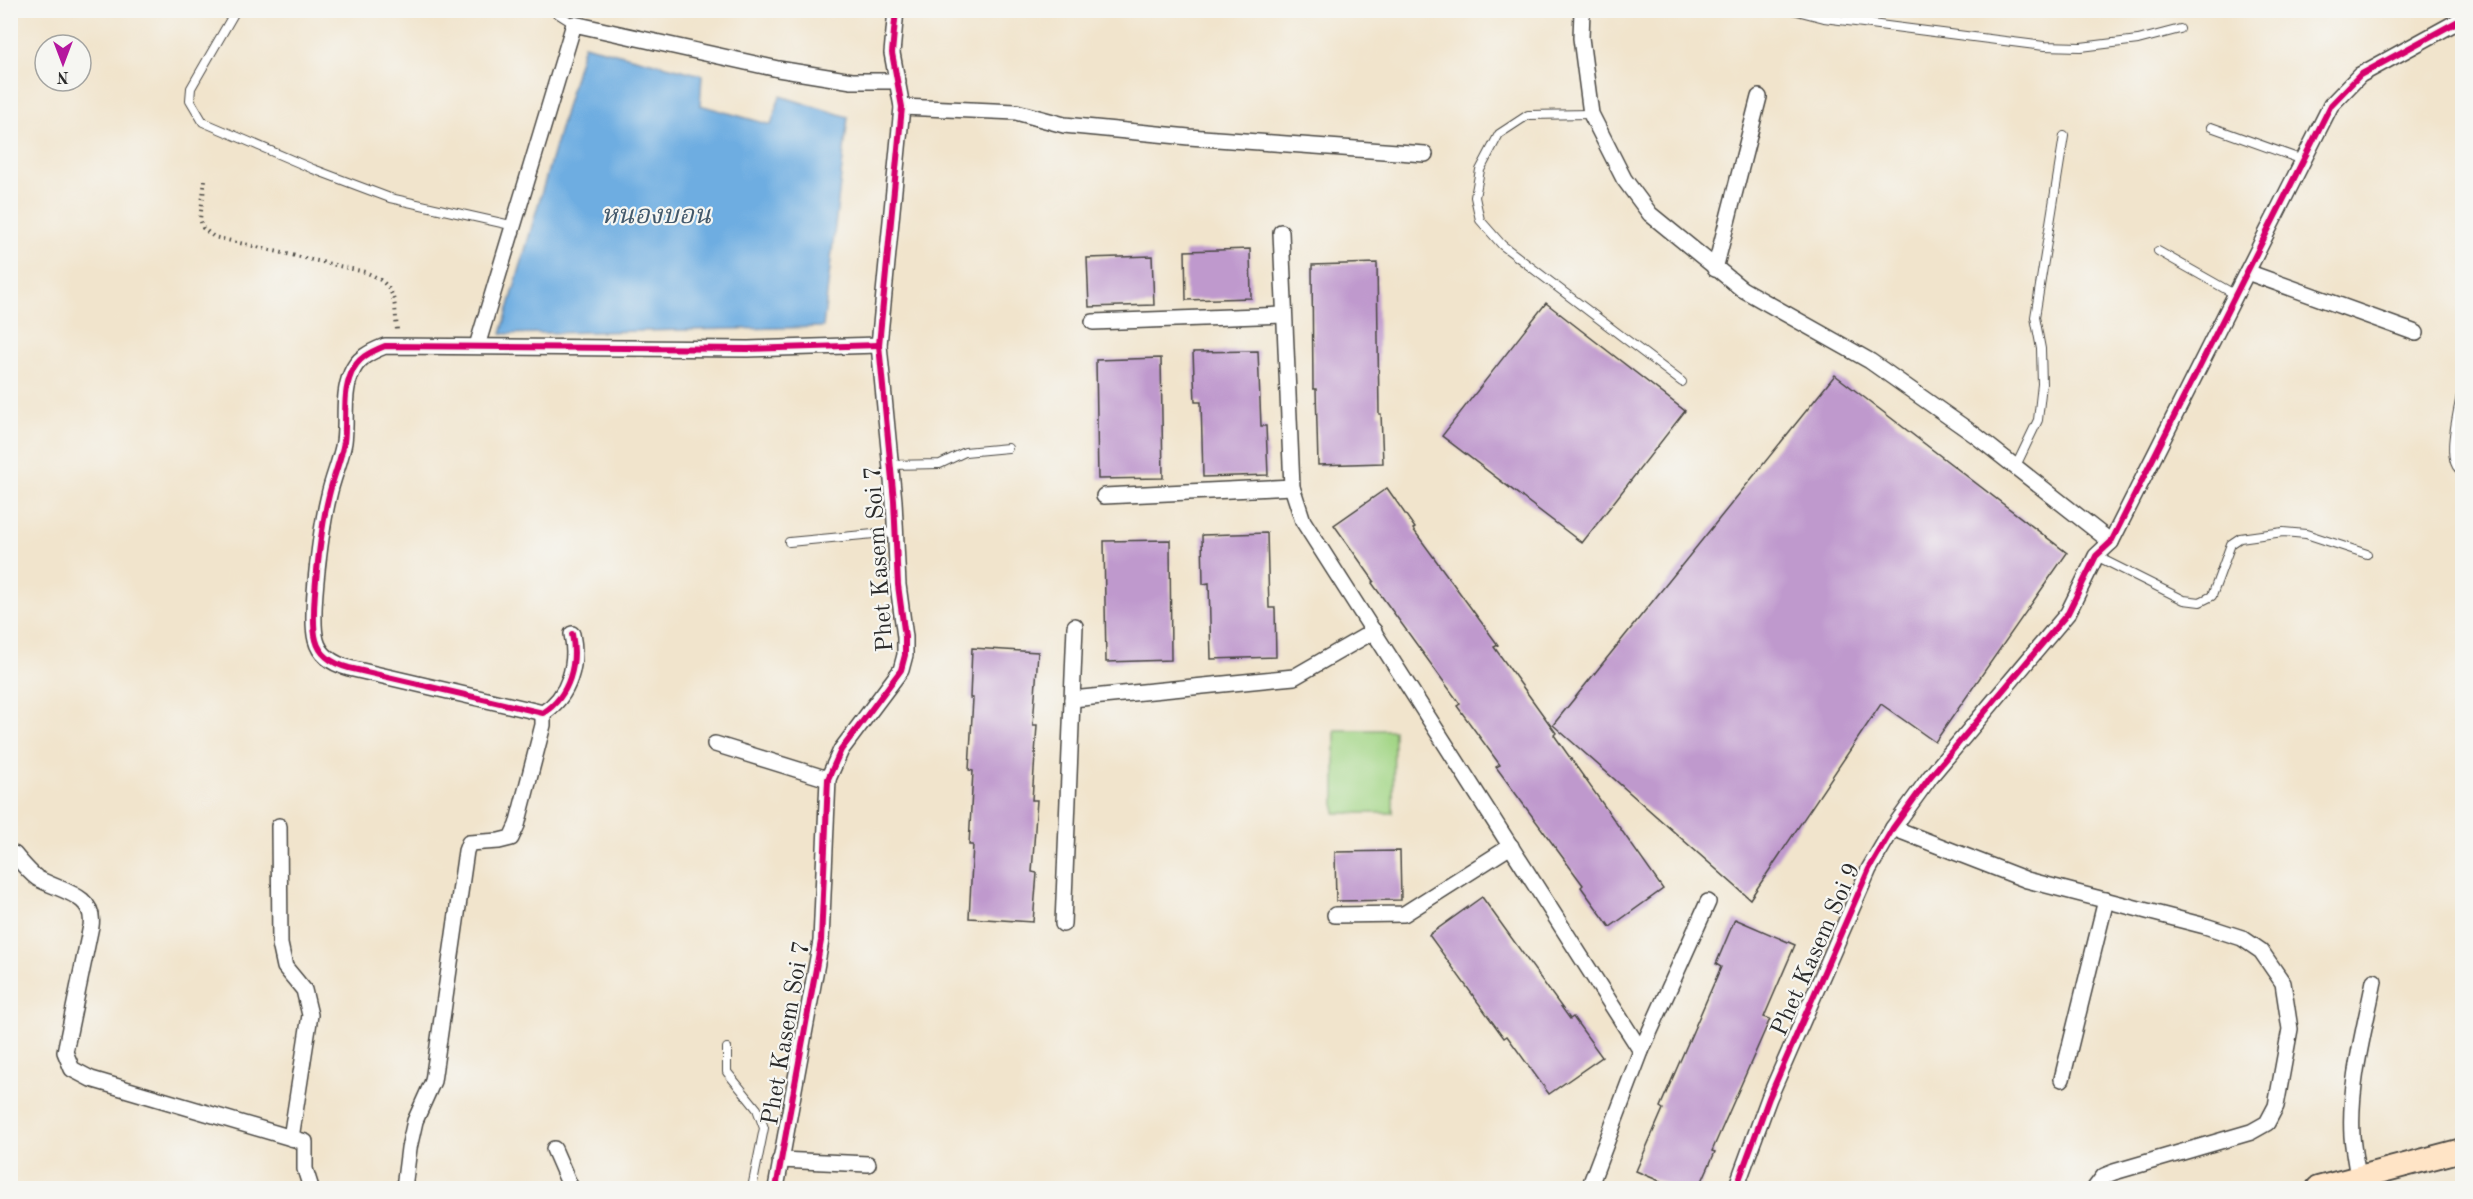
<svg xmlns="http://www.w3.org/2000/svg" width="2473" height="1199" viewBox="0 0 2473 1199" font-family="'Old Standard TT','Noto Serif Thai',serif">
  <style>
    .green { fill: #a2d585; stroke: #668058; stroke-width: 1.5 }
    .water { fill: #6eade1; stroke: #4c6c86; stroke-width: 1.5 }
    .building { fill: #bf99cd }
    .lines { fill: none; stroke-linecap: round; stroke-linejoin: round }
    .lane-casing { stroke: #494743; stroke-width: 10 }
    .street-casing { stroke: #494743; stroke-width: 18 }
    .secondary-casing { stroke: #494743; stroke-width: 26 }
    .path { stroke: #494743; stroke-width: 4; stroke-dasharray: 1.5 4.5; stroke-linecap: butt }
    .lane { stroke: #fff; stroke-width: 8 }
    .street { stroke: #fff; stroke-width: 15 }
    .secondary { stroke: #ffe4c6; stroke-width: 22 }
    .cycleway-casing { stroke: #f6f6f2; stroke-width: 10 }
    .cycleway { stroke: #d6006c; stroke-width: 6 }
    .labels { text-anchor: middle; stroke-width: 4.5; stroke-linejoin: round; paint-order: stroke }
    .street-label { font-size: 24px; fill: #2b2b2b; stroke: #f6f6f2 }
    .water-label { font-size: 26px; font-style: italic; fill: #42586b; stroke: #f6f6f2 }
  </style>
  <rect width="100%" height="100%" fill="#f6f6f2"/>
  <filter id="ink" filterUnits="userSpaceOnUse"><feTurbulence type="fractalNoise" baseFrequency=".0167" numOctaves="2"/><feDisplacementMap in="SourceGraphic" scale="12" xChannelSelector="R" yChannelSelector="G"/><feConvolveMatrix kernelMatrix="1 2 1 2 8 2 1 2 1" color-interpolation-filters="sRGB"/></filter>
  <filter id="wash" filterUnits="userSpaceOnUse"><feTurbulence type="fractalNoise" baseFrequency=".008" numOctaves="4" result="noise"/><feDisplacementMap in="SourceGraphic" scale="24" xChannelSelector="R" yChannelSelector="G"/><feGaussianBlur stdDeviation="1.35" result="paint"/><feColorMatrix in="noise" values="0 0 0 0 0 0 0 0 0 0 0 0 0 0 0 0 0 1.4 0 .05"/><feComposite in="paint" operator="in"/></filter>
  <g filter="url(#wash)">
    <rect width="100%" height="100%" fill="#f1e4cc"/>
    <path class="green" d="M 1335,730 L 1394,730 L 1393,813 L 1335,813 Z"/>
    <path class="water" d="M 584,45 L 702,75 L 700,105 L 771,125 L 780,96 L 848,117 L 823,327 L 501,334 Z"/>
    <g id="blocks">
      <g class="building">
        <path d="M 1250,249 L 1251,298 L 1186,300 L 1185,251 Z"/>
        <path d="M 1152,256 L 1154,305 L 1089,307 L 1087,258 Z"/>
        <path d="M 1377,263 L 1379,414 L 1381,414 L 1383,463 L 1318,465 L 1316,389 L 1313,389 L 1312,265 Z"/>
        <path d="M 1546,303 L 1685,411 L 1582,543 L 1442,436 Z"/>
        <path d="M 1258,351 L 1261,426 L 1266,426 L 1268,475 L 1203,477 L 1201,402 L 1195,402 L 1193,352 Z"/>
        <path d="M 1161,358 L 1163,478 L 1098,479 L 1096,360 Z"/>
        <path d="M 1835,375 L 2067,553 L 1935,742 L 1881,704 L 1750,899 L 1553,725 Z"/>
        <path d="M 1387,488 L 1415,528 L 1413,529 L 1498,645 L 1494,647 L 1556,733 L 1554,735 L 1663,889 L 1610,927 L 1581,887 L 1583,885 L 1496,767 L 1500,765 L 1457,706 L 1460,704 L 1372,583 L 1374,581 L 1334,525 Z"/>
        <path d="M 1267,533 L 1269,608 L 1275,608 L 1276,657 L 1211,659 L 1209,583 L 1203,584 L 1202,535 Z"/>
        <path d="M 1170,540 L 1171,660 L 1106,662 L 1104,541 Z"/>
        <path d="M 972,648 L 1038,652 L 1033,725 L 1037,725 L 1032,800 L 1037,800 L 1032,872 L 1037,873 L 1033,922 L 969,918 L 973,845 L 969,845 L 973,771 L 969,770 L 973,698 L 970,698 Z"/>
        <path d="M 1400,851 L 1401,900 L 1336,901 L 1335,852 Z"/>
        <path d="M 1482,897 L 1570,1019 L 1573,1017 L 1602,1057 L 1549,1094 L 1507,1036 L 1504,1038 L 1429,935 Z"/>
        <path d="M 1735,919 L 1795,945 L 1764,1017 L 1770,1019 L 1712,1151 L 1715,1152 L 1699,1188 L 1676,1188 L 1636,1171 L 1663,1109 L 1660,1107 L 1721,967 L 1716,964 Z"/>
      </g>
    </g>
  </g>
  <g filter="url(#ink)">
    <use href="#blocks" fill-opacity="0" stroke="#494743" stroke-width="1.5"/>
    <g class="lines">
      <defs>
        <g id="lane">
          <path d="M 236,10 L 191,88 L 190,100 L 203,122 L 313,169 L 390,198 L 515,226"/>
          <path d="M 552,10 L 574,24"/>
          <path d="M 1793,10 L 1824,18 L 2044,46 L 2081,47 L 2138,40 L 2180,29"/>
          <path d="M 1591,114 L 1528,115 L 1499,134 L 1480,170 L 1475,197 L 1480,220 L 1502,245 L 1682,382"/>
          <path d="M 2211,127 L 2303,160"/>
          <path d="M 2158,251 L 2236,295"/>
          <path d="M 2462,389 C 2460,407 2443,463 2462,471"/>
          <path d="M 890,465 L 940,464 L 965,452 L 1008,448"/>
          <path d="M 2015,468 L 2038,420 L 2042,384 L 2041,349 L 2035,317 L 2064,136"/>
          <path d="M 789,542 L 895,532"/>
          <path d="M 2096,556 L 2184,600 L 2200,602 L 2212,596 L 2231,544 L 2240,538 L 2283,532 L 2306,534 L 2367,554"/>
          <path d="M 727,1048 L 727,1072 L 757,1109 L 764,1128 L 752,1188"/>
        </g>
        <g id="street">
          <path d="M 1582,10 L 1581,38 L 1591,114 L 1624,179 L 1650,214 L 1742,289 L 1870,361 L 1975,435 L 2111,542"/>
          <path d="M 902,107 L 1016,112 L 1064,125 L 1189,137 L 1425,154"/>
          <path d="M 1281,232 L 1292,487 L 1303,521 L 1641,1051"/>
          <path d="M 1715,269 L 1759,97"/>
          <path d="M 2247,272 L 2416,333"/>
          <path d="M 1093,322 L 1284,315"/>
          <path d="M 477,346 L 574,24 L 778,69 L 852,81 L 898,81"/>
          <path d="M 1104,496 L 1292,487"/>
          <path d="M 572,634 C 578,663 570,696 543,713 L 349,668 C 334,664 320,656 316,640 C 309,614 322,523 329,495 C 333,477 341,460 344,442 C 347,420 342,395 351,374 C 357,358 370,352 385,346 L 748,349 L 879,345"/>
          <path d="M 1072,699 L 1294,677 L 1374,631"/>
          <path d="M 715,744 L 828,779"/>
          <path d="M 279,826 L 280,944 L 285,967 L 304,990 L 310,1015 L 291,1138"/>
          <path d="M 1893,828 L 2027,880 L 2205,926 L 2242,938 L 2261,951 L 2283,983 L 2290,1029 L 2276,1106 L 2267,1123 L 2251,1132 L 2114,1172 L 2104,1176 L 2095,1188"/>
          <path d="M 14,854 C 21,862 29,872 37,878 C 59,891 96,894 91,926 L 65,1052 L 72,1069 L 91,1079 L 305,1142 L 305,1169 L 311,1188"/>
          <path d="M 1335,915 L 1404,914 L 1511,846"/>
          <path d="M 1063,924 L 1075,626"/>
          <path d="M 2062,1079 L 2106,900"/>
          <path d="M 554,1149 L 571,1188"/>
          <path d="M 780,1160 L 868,1164"/>
          <path d="M 2358,1177 C 2356,1164 2353,1150 2352,1136 C 2349,1084 2364,1032 2374,981"/>
          <path d="M 404,1188 L 409,1148 L 415,1121 L 433,1081 L 466,851 L 469,843 L 499,841 L 511,838 L 517,825 L 543,725 L 543,713"/>
          <path d="M 776,1188 L 821,941 L 828,779 L 841,750 L 901,670 L 905,655 L 905,637 L 898,585 L 894,501 L 879,345 L 902,107 L 892,53 L 896,10"/>
          <path d="M 1589,1188 L 1641,1051 L 1708,902"/>
          <path d="M 1736,1188 L 1769,1098 L 1869,869 L 1893,828 L 1930,777 L 2068,613 L 2096,556 L 2111,542 L 2331,105 L 2360,75 L 2462,19"/>
        </g>
        <path id="secondary" d="M 2318,1188 L 2462,1150"/>
      </defs>
      <use href="#lane" class="lane-casing"/>
      <use href="#street" class="street-casing"/>
      <use href="#secondary" class="secondary-casing"/>
      <path class="path" d="M 205,180 L 200,219 L 203,228 L 214,237 L 365,272 C 397,285 394,299 397,330"/>
      <use href="#lane" class="lane"/>
      <use href="#street" class="street"/>
      <use href="#secondary" class="secondary"/>
      <defs>
        <g id="cycleway">
          <path d="M 572,634 C 578,663 570,696 543,713 L 349,668 C 334,664 320,656 316,640 C 309,614 322,523 329,495 C 333,477 341,460 344,442 C 347,420 342,395 351,374 C 357,358 370,352 385,346 L 748,349 L 879,345"/>
          <path d="M 776,1188 L 821,941 L 828,779 L 841,750 L 901,670 L 905,655 L 905,637 L 898,585 L 894,501 L 879,345 L 902,107 L 892,53 L 896,10"/>
          <path d="M 1736,1188 L 1769,1098 L 1869,869 L 1893,828 L 1930,777 L 2068,613 L 2096,556 L 2111,542 L 2331,105 L 2360,75 L 2462,19"/>
        </g>
      </defs>
      <use href="#cycleway" class="cycleway-casing"/>
      <use href="#cycleway" class="cycleway"/>
    </g>
  </g>
  <g class="labels">
    <g class="street-label">
      <text transform="translate(878 559) rotate(-94)" y="8">Phet Kasem Soi 7</text>
      <text transform="translate(1815 949) rotate(-66)" y="8">Phet Kasem Soi 9</text>
      <text transform="translate(785 1033) rotate(-80)" y="8">Phet Kasem Soi 7</text>
    </g>
    <g class="water-label">
      <text x="656" y="223">หนองบอน</text>
    </g>
  </g>
  <rect width="2473" height="1199" fill="none" stroke="#f6f6f2" stroke-width="36"/>
  <g transform="translate(63 63) rotate(180)"><circle r="28" fill="#f6f6f2" stroke="#a5a5a2" stroke-width="1.5"/>
  <path d="M0-4.5L10 22L0 15L-10 22Z" fill="#b5179e"/>
  <text y="-9" font-size="16" font-weight="bold" text-anchor="middle" fill="#2b2b2b">N</text>
  </g>
</svg>
